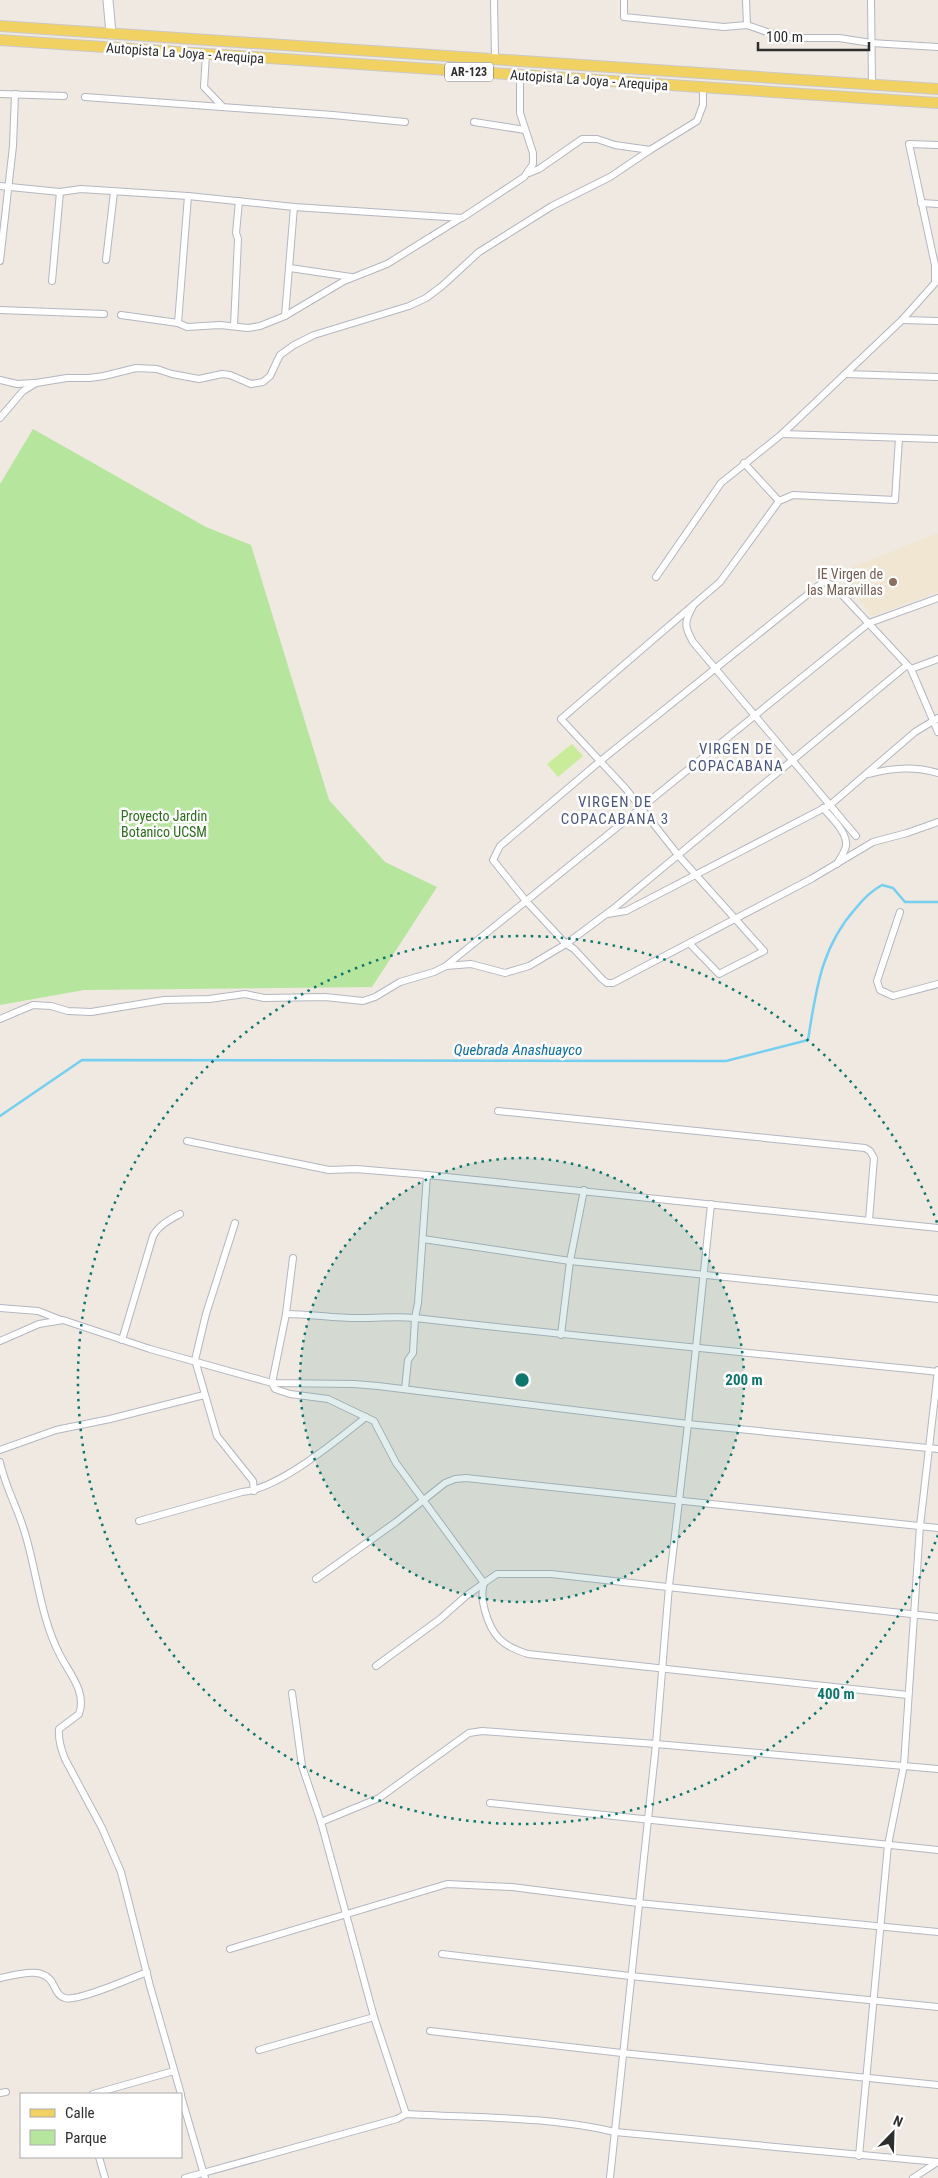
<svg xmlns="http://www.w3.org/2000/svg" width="938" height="2178" viewBox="0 0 938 2178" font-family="'Roboto Condensed',sans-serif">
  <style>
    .education { fill: #f0e6d1 }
    .green { fill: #b6e59e }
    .pitch { fill: #c9ec9a }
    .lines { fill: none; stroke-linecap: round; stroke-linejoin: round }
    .stream { stroke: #75cff0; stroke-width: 2.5 }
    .street-casing { stroke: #b4b7c1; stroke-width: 8 }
    .secondary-casing { stroke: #b4b7c1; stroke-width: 11 }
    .primary-casing { stroke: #c9c9c9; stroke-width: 12 }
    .street { stroke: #fff; stroke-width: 6 }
    .secondary { stroke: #fff; stroke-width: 9 }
    .primary { stroke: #f2d163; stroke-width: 10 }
    .ring { fill: none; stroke: #0f766e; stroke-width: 2.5; stroke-dasharray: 2.5 5 }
    .education-dot { fill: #8d6e63; stroke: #fff; stroke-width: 2 }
    .labels { text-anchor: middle; stroke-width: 5; stroke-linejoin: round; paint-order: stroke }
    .shield { fill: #fff; stroke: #6d6d6d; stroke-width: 1 }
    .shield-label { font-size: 12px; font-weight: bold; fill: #2e2e2e }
    .street-label { font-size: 14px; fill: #2e2e2e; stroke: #fff }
    .education-label { font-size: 14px; fill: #785e54; stroke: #fff; text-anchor: end }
    .park-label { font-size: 14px; fill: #2c6e1b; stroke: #fff }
    .neighbourhood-label { font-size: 15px; letter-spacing: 1px; fill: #4d5680; stroke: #fff }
    .water-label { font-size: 15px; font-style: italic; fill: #0d6fa3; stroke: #fff }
    .centre { fill: #0f766e; stroke: #fff; stroke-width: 2.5 }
    .ring-label { font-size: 15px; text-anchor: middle; font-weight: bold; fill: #0f766e; stroke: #fff; stroke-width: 5; stroke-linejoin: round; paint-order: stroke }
  </style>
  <rect width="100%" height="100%" fill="#efe9e1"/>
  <path class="education" d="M 938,533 L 938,592 L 872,616 L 840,572 Z"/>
  <path class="green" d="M 33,429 L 206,527 L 251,545 L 329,800 L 385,862 L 437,887 L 372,987 L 84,990 L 0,1005 L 0,484 Z"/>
  <path class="pitch" d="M 572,744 L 583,756 L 558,777 L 547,764 Z"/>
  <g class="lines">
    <path class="stream" d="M 0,1116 L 82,1060 L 726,1061 L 808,1040 C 816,990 821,947 856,908 C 864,898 871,891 882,885 L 893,888 L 905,902 L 938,902"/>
    <defs>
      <g id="street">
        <path d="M 494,0 L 495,58"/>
        <path d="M 624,0 L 624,17 L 724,27 L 747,25 L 770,33 L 796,38 L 839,38 L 871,43 L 938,47"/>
        <path d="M 746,0 L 747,25"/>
        <path d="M 871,0 L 872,84"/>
        <path d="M 206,54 L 204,87 L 222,106"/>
        <path d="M 0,94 L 64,96"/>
        <path d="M 85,97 L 333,115 L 405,122"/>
        <path d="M 474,122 L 525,130"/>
        <path d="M 529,173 L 539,169 L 582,139 L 597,139 L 615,145 L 650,150 L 697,121 L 703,105 L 703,87"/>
        <path d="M 0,186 L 60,192 L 81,189 L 188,196 L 294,207 L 462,218 L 524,177 L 533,164 L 533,153 L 520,113 L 520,75"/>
        <path d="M 921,203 L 938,204"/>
        <path d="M 106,260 L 114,192"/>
        <path d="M 0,261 L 13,146 L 15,94"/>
        <path d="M 290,268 L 351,277"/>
        <path d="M 52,281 L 60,192"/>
        <path d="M 0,310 L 104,314"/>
        <path d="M 121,315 L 178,323 L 187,327 L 220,325 L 248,328 L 260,326 L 285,316 L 344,281 L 387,264 L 461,218"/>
        <path d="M 285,316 L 294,207"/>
        <path d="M 902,320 L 938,321"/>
        <path d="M 178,323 L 188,196"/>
        <path d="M 234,326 L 238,239 L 236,233 L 239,201"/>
        <path d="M 845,374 L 938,377"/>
        <path d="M 0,380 L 17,384 L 33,383"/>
        <path d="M 0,418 L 23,391 L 36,383 L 67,378 L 89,378 L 104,376 L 136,368 L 157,369 L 172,374 L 199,379 L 222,374 L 230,375 L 251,384 L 263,382 L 270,376 L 280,355 L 294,345 L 314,335 L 409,306 L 426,298 L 442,286 L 479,252 L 552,206 L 610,177 L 650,150"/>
        <path d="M 782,434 L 938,439"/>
        <path d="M 744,463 L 779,501"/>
        <path d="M 656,577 L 721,483 L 782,434 L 902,320 L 935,283 L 935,265 L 909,144 L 938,145"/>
        <path d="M 693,606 C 684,622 684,626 693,642 L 856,836"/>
        <path d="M 911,669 L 938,659"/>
        <path d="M 938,732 L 911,669 L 833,585 L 823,582 L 599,762 L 500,846 L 493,860 L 526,901 L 566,944 L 574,949 L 602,979 L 607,983 L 613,983 L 811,879 L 873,842 L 907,833 L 938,822"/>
        <path d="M 868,774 C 893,768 913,766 938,773"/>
        <path d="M 823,808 C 831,817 848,833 846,846 C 845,852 840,858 837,864"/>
        <path d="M 900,912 L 877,981 L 880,990 L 893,996 L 938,984"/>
        <path d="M 607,914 L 626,911 L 830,805 L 915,732 L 938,718"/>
        <path d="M 690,944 L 719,974 L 764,951 L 678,855 L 626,789 L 561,719 L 720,582 L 779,501 L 793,495 L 895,500 L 899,438"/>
        <path d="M 447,965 L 869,623 L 938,598"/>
        <path d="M 0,1019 L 33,1005 L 51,1006 L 68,1011 L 91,1012 L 164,1000 L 209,999 L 245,994 L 264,998 L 325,997 L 363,1001 L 375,997 L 400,982 L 434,972 L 446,966 L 471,964 L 505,973 L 529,966 L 566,944 L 613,909 L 906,666"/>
        <path d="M 498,1111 L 865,1148 L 870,1151 L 874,1158 L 869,1220"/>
        <path d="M 187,1141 L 329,1170 L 356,1169 L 427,1175 L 938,1228"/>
        <path d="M 235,1223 L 206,1314 L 195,1360 L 217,1436 L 253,1481 L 254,1491"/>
        <path d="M 423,1239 L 570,1261 L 938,1299"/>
        <path d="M 293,1258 L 286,1314 L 272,1383 L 275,1389 L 290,1394 L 328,1399 L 374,1421 L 396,1463 L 484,1583 L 497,1574 L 551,1574 L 938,1617"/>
        <path d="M 0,1308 L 38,1311 L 61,1320"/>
        <path d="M 286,1314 C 312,1314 338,1319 364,1318 C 381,1318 397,1316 415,1318 C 589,1338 764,1354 938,1372"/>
        <path d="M 561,1335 L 570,1261 L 584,1190"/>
        <path d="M 122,1340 L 153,1236 C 159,1225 169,1220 180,1214"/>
        <path d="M 0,1341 L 39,1324 L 63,1320 L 150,1349 L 272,1383 L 354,1384 L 378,1386 L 688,1424 L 938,1449"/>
        <path d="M 405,1389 L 408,1360 L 413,1353 L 415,1318 L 418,1303 L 427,1175"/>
        <path d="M 0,1450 L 56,1430 L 110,1419 L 204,1395"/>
        <path d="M 0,1462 C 5,1486 17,1507 24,1530 C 37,1571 40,1617 60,1655 C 69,1673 87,1692 79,1714 L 59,1729 C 58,1740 61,1749 65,1759 L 102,1828 L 121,1872 L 150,1986 L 181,2094"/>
        <path d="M 139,1521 L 242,1492 C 279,1489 337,1440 366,1417"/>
        <path d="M 316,1579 L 396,1522 L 445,1483 L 455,1479 L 466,1478 L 938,1528"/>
        <path d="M 484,1583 C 481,1593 482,1601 485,1611 C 492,1636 502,1646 528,1654 L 908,1695"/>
        <path d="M 376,1666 L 440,1619 L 466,1596 L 484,1583"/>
        <path d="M 292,1693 L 302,1766 L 321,1822 L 374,2017 L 406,2114"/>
        <path d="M 490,1803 L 938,1850"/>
        <path d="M 321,1822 L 379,1798 L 469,1733 L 482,1731 L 656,1744 L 938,1769"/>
        <path d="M 230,1949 L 447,1884 L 512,1887 L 638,1903 L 938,1932"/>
        <path d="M 442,1954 L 630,1976 L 938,2007"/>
        <path d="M 0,1978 C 16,1975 44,1965 53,1984 C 56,1990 58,1996 65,1998 C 78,2002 131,1978 147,1972"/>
        <path d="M 430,2031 L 622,2053 L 938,2085"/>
        <path d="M 259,2050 L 374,2017"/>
        <path d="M 0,2093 L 6,2092"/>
        <path d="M 93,2094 L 174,2071"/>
        <path d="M 181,2096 L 205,2178"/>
        <path d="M 859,2156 L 888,1845 L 904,1765 L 920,1526 L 938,1370"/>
        <path d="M 99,2157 L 105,2178"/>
        <path d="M 185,2178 L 397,2119 L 406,2114 C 475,2118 547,2116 615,2132 L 938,2162"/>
        <path d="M 610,2178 L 656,1744 L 669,1586 L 688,1424 L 711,1204"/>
        <path d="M 913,2178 L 936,2163"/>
      </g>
      <path id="secondary" d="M 108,0 L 111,34"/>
      <g id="primary">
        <path d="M 0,26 L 938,89"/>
        <path d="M 0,40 L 938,103"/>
      </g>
    </defs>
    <use href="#street" class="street-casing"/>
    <use href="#secondary" class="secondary-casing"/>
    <use href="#primary" class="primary-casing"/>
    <use href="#street" class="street"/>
    <use href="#secondary" class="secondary"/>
    <use href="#primary" class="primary"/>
  </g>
  <circle cx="522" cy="1380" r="222" fill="#0f766e" fill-opacity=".12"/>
  <g class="ring">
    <circle cx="522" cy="1380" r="222"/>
    <path d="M938 1535A444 444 0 1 1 938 1225"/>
  </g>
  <circle class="education-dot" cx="893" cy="582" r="5"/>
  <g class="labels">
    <rect class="shield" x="445" y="62.5" width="48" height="19" rx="4"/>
    <g class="shield-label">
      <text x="469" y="76">AR-123</text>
    </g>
    <g class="street-label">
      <text transform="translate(185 53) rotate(4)" y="5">Autopista La Joya - Arequipa</text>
      <text transform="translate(589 80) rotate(4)" y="5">Autopista La Joya - Arequipa</text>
    </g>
    <g class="education-label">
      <text x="883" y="579">IE Virgen de<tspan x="883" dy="16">las Maravillas</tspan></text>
    </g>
    <g class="park-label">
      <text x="164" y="821">Proyecto Jardin<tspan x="164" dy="16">Botanico UCSM</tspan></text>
    </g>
    <g class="neighbourhood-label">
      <text x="736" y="754">VIRGEN DE<tspan x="736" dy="17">COPACABANA</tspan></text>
      <text x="615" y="807">VIRGEN DE<tspan x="615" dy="17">COPACABANA 3</tspan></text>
    </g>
    <g class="water-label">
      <text x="518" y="1055">Quebrada Anashuayco</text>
    </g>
  </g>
  <circle cx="522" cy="1380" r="8" class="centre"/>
  <g class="ring-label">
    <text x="744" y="1385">200 m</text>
    <text x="836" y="1699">400 m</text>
  </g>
  <rect x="20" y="2093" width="162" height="65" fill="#ffffff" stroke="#ababab"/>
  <rect x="30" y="2109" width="25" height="8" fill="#f2d163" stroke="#ababab"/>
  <text x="65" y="2118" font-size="15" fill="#2e2e2e">Calle</text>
  <rect x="30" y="2130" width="25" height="15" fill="#b6e59e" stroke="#ababab"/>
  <text x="65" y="2143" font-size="15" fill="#2e2e2e">Parque</text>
  <g transform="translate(893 2133) rotate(23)" stroke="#ffffff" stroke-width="4" paint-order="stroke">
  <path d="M0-4L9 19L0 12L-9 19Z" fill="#2e2e2e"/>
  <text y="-8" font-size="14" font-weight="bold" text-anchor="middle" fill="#2e2e2e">N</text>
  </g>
  <path d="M758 42v8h111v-8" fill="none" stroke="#2e2e2e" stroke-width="2.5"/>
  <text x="766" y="42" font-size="15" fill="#2e2e2e" stroke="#ffffff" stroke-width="4" paint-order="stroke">100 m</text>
</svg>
